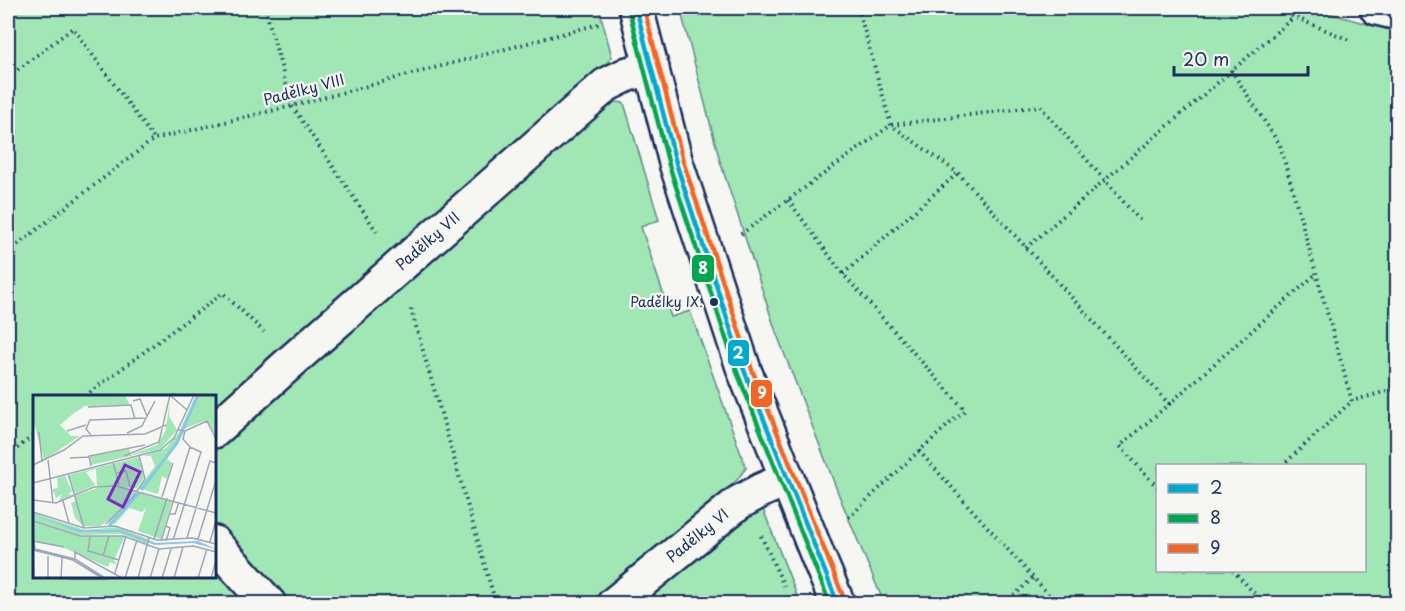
<svg xmlns="http://www.w3.org/2000/svg" width="1405" height="611" viewBox="0 0 1405 611" font-family="'Playpen Sans',sans-serif">
  <style>
    .green { fill: #a0e7b5; stroke: #5e8b8a; stroke-width: 1.5; fill-rule: evenodd }
    .lines { fill: none; stroke-linecap: round; stroke-linejoin: round }
    .street-casing { stroke: #1b2f5e; stroke-width: 38 }
    .secondary-casing { stroke: #1b2f5e; stroke-width: 38 }
    .path { stroke: #1b2f5e; stroke-width: 4; stroke-dasharray: 1.5 4.5; stroke-linecap: butt }
    .street { stroke: #f6f6f2; stroke-width: 33 }
    .secondary { stroke: #f6f6f2; stroke-width: 33 }
    .bus-1-casing { stroke: #f6f6f2; stroke-width: 9 }
    .bus-2-casing { stroke: #f6f6f2; stroke-width: 9 }
    .bus-3-casing { stroke: #f6f6f2; stroke-width: 9 }
    .bus-1 { stroke: #00a9ce; stroke-width: 4.5 }
    .bus-2 { stroke: #00a651; stroke-width: 4.5 }
    .bus-3 { stroke: #f26522; stroke-width: 4.5 }
    .bus-dot { fill: #1b2f5e; stroke: #f6f6f2; stroke-width: 2 }
    .labels { text-anchor: middle; stroke-width: 4.5; stroke-linejoin: round; paint-order: stroke }
    .bus-label { font-size: 14px; fill: #1b2f5e; stroke: #f6f6f2; text-anchor: end }
    .street-label { font-size: 15px; fill: #1b2f5e; stroke: #f6f6f2 }
    .inset-river { fill: none; stroke: #89c7ea; stroke-width: 3 }
    .inset-road { fill: none; stroke: #9ea6b7; stroke-width: 1.5 }
    .view { fill: #7b2cbf; fill-opacity: 0.15; stroke: #7b2cbf; stroke-width: 3 }
    .inset-edge { fill: none; stroke: #1b2f5e; stroke-width: 3 }
    .line-badge { stroke: #f6f6f2; stroke-width: 2 }
    .badge-label { font-size: 16px; text-anchor: middle; font-weight: bold; fill: #fff }
  </style>
  <rect width="100%" height="100%" fill="#f6f6f2"/>
  <filter id="ink" filterUnits="userSpaceOnUse"><feTurbulence type="fractalNoise" baseFrequency=".0167" numOctaves="2"/><feDisplacementMap in="SourceGraphic" scale="12" xChannelSelector="R" yChannelSelector="G"/><feConvolveMatrix kernelMatrix="1 2 1 2 8 2 1 2 1" color-interpolation-filters="sRGB"/></filter>
  <g filter="url(#ink)">
    <g class="green">
      <path d="M 8,8 L 599,8 L 612,57 L 604,66 L 215,411 L 214,396 L 34,396 L 34,576 L 214,576 L 215,447 L 610,102 L 617,102 L 624,103 L 659,220 L 641,227 L 671,317 L 690,311 L 746,468 L 736,481 L 598,603 L 20,603 L 8,588 Z"/>
      <path d="M 680,8 L 1318,8 L 1335,15 L 1397,32 L 1397,603 L 884,603 L 840,498 L 776,332 L 720,161 ZM 1158,466 L 1364,466 L 1364,570 L 1158,570 Z"/>
      <path d="M 759,499 L 800,603 L 638,604 Z"/>
    </g>
    <g class="lines">
      <defs>
        <g id="street">
          <path d="M 1377,8 L 1398,13"/>
          <path id="s1" d="M 214,431 L 293,360 L 606,85 L 628,74 L 652,68"/>
          <path d="M 214,543 L 269,604"/>
          <path id="s2" d="M 614,604 L 738,503 L 762,490 L 787,479"/>
        </g>
        <path id="secondary" d="M 636,8 L 676,163 L 744,370 L 819,559 L 838,604"/>
      </defs>
      <use href="#street" class="street-casing"/>
      <use href="#secondary" class="secondary-casing"/>
      <g class="path">
        <path d="M 265,8 L 292,106 L 377,232"/>
        <path d="M 858,8 L 891,125 L 958,173 L 1169,404 L 1120,446 L 1158,488"/>
        <path d="M 1275,8 L 1294,17 L 1352,41"/>
        <path d="M 1231,70 L 1280,145 L 1352,401 L 1398,388"/>
        <path d="M 8,77 L 73,28 L 154,139"/>
        <path d="M 788,200 L 843,274 L 965,410 L 919,451 L 846,520"/>
        <path d="M 741,234 L 891,125 L 1040,106 L 1141,222"/>
        <path d="M 1026,248 L 1294,17"/>
        <path d="M 8,252 L 154,139 L 292,106 L 599,24"/>
        <path d="M 843,274 L 958,173"/>
        <path d="M 411,309 L 496,604"/>
        <path d="M 85,396 L 223,293 L 264,332"/>
        <path d="M 1169,404 L 1316,274"/>
        <path d="M 919,451 L 1057,604"/>
        <path d="M 8,456 L 34,435"/>
        <path d="M 1282,466 L 1352,401"/>
        <path d="M 761,536 L 784,586"/>
        <path d="M 1233,570 L 1264,604"/>
        <path d="M 1005,604 L 1034,577"/>
      </g>
      <use href="#street" class="street"/>
      <use href="#secondary" class="secondary"/>
      <defs>
        <path id="bus-1" d="M 636,8 L 676,163 L 744,370 L 838,604"/>
        <path id="bus-2" d="M 629,10 L 669,165 L 737,372 L 830,604"/>
        <path id="bus-3" d="M 644,8 L 683,161 L 751,367 L 845,601"/>
      </defs>
      <use href="#bus-1" class="bus-1-casing"/>
      <use href="#bus-2" class="bus-2-casing"/>
      <use href="#bus-3" class="bus-3-casing"/>
      <use href="#bus-1" class="bus-1"/>
      <use href="#bus-2" class="bus-2"/>
      <use href="#bus-3" class="bus-3"/>
    </g>
  </g>
  <circle class="bus-dot" cx="714" cy="302" r="5"/>
  <g class="labels">
    <g class="bus-label">
      <text x="703" y="307">Padělky IX.</text>
    </g>
    <g class="street-label">
      <text transform="translate(304 90) rotate(-15)" y="5">Padělky VIII</text>
      <text dy="5" stroke="none"><textPath href="#s1" startOffset="286">Padělky VII</textPath></text>
      <text dy="5" stroke="none"><textPath href="#s2" startOffset="108">Padělky VI</textPath></text>
    </g>
  </g>
  <g transform="translate(33 395)">
    <rect width="183" height="183" fill="#f6f6f2"/>
    <path d="M 0,0 L 92,0 L 97,10 L 52,11 L 41,18 L 27,30 L 38,41 L 47,41 L 11,65 L 0,24 ZM 163,0 L 183,0 L 183,42 L 174,25 L 147,35 ZM 137,7 L 136,21 L 144,35 L 127,54 L 58,70 L 57,61 L 96,54 L 98,60 L 124,50 L 132,37 ZM 147,36 L 151,37 L 134,64 L 139,68 L 134,84 L 129,81 L 125,99 L 106,93 L 122,71 L 118,61 L 111,61 L 133,53 ZM 106,62 L 111,83 L 104,93 L 64,91 L 63,74 L 53,77 L 62,90 L 42,99 L 36,80 ZM 32,81 L 39,96 L 35,99 L 40,100 L 26,106 L 29,99 L 23,103 L 19,94 L 25,93 L 24,83 ZM 67,92 L 89,92 L 139,106 L 128,144 L 105,136 L 113,113 L 109,117 L 96,113 L 82,129 L 76,129 L 76,125 L 67,131 L 50,131 L 42,123 L 38,108 L 43,106 L 42,101 ZM 0,118 L 52,135 L 85,132 L 115,144 L 113,149 L 88,139 L 45,140 L 0,126 ZM 0,127 L 45,141 L 92,141 L 81,165 L 84,170 L 77,167 L 75,172 L 29,152 L 2,147 L 0,154 Z" fill="#a0e7b5"/>
    <path d="M 0,120 L 47,135 L 87,135 L 123,148 L 165,146 L 183,154 L 160,148 L 122,150 L 87,137 L 46,137 Z" fill="#89c7ea"/>
    <path class="inset-river" d="M 108,95 L 144,48 L 165,0M 76,131 L 107,97"/>
    <path class="inset-road" d="M 138,1 L 154,15M 100,6 L 107,4 L 114,21M 55,12 L 98,10 L 102,24M 145,35 L 152,36 L 174,26 L 183,44M 34,36 L 53,30M 152,36 L 150,44 L 157,52M 6,37 L 9,67M 94,38 L 109,31 L 113,23M 58,40 L 53,34 L 57,25 L 113,23 L 122,6M 91,61 L 126,47 L 137,0M 37,63 L 56,62M 15,65 L 20,108M 80,67 L 86,90M 0,70 L 31,55 L 50,41 L 112,39 L 133,30M 58,71 L 56,61 L 112,50M 35,78 L 51,133M 83,78 L 93,76 L 97,92M 0,88 L 127,55 L 141,43 L 161,0M 129,102 L 140,68M 0,105 L 23,108 L 61,92 L 83,91 L 183,118M 30,106 L 36,128M 0,117 L 51,133 L 82,131 L 124,145 L 159,143 L 183,149M 136,119 L 142,119 L 146,107M 0,126 L 47,141 L 90,141 L 126,154 L 160,151 L 183,157M 73,129 L 100,102 L 112,84 L 106,60M 133,131 L 137,133 L 133,146M 57,142 L 55,156 L 86,165M 154,143 L 177,66 L 183,68M 121,144 L 134,103M 165,144 L 183,85M 140,145 L 168,57 L 157,52M 0,146 L 31,152M 1,146 L 2,154 L 42,164 L 72,183M 128,146 L 157,52M 177,147 L 183,125M 0,155 L 40,165 L 69,183M 70,161 L 76,141M 0,162 L 1,183M 42,164 L 42,157 L 89,183M 82,178 L 93,141M 15,183 L 15,161M 28,183 L 29,163M 92,183 L 104,145M 105,183 L 116,143M 117,183 L 126,154M 129,183 L 138,154M 141,183 L 150,152M 165,183 L 174,154M 178,183 L 183,165"/>
    <path class="view" d="M 92,70 L 107,77 L 90,112 L 75,104 Z"/>
    <rect width="183" height="183" class="inset-edge"/>
  </g>
  <g class="line-badge">
    <rect x="691" y="254" width="24" height="29" rx="6" fill="#00a651"/>
    <rect x="727" y="339" width="23" height="28" rx="6" fill="#00a9ce"/>
    <rect x="750" y="379" width="23" height="29" rx="6" fill="#f26522"/>
  </g>
  <g class="badge-label">
    <text x="703" y="274">8</text>
    <text x="738" y="359">2</text>
    <text x="762" y="399">9</text>
  </g>
  <rect width="1405" height="611" fill="none" stroke="#f6f6f2" stroke-width="30"/>
  <rect x="15" y="15" width="1375" height="581" fill="none" stroke="#1b2f5e" stroke-width="2" filter="url(#ink)"/>
  <rect x="1156" y="464" width="210" height="108" fill="#f6f6f2" stroke="#9ea6b7" stroke-width="1.5"/>
  <rect x="1168" y="484" width="30" height="9" fill="#00a9ce" stroke="#9ea6b7" stroke-width="1.5"/>
  <text x="1210" y="494" font-size="18" fill="#1b2f5e">2</text>
  <rect x="1168" y="514" width="30" height="9" fill="#00a651" stroke="#9ea6b7" stroke-width="1.5"/>
  <text x="1210" y="524" font-size="18" fill="#1b2f5e">8</text>
  <rect x="1168" y="544" width="30" height="9" fill="#f26522" stroke="#9ea6b7" stroke-width="1.5"/>
  <text x="1210" y="554" font-size="18" fill="#1b2f5e">9</text>
  <path d="M1174 66v9h134v-9" fill="none" stroke="#1b2f5e" stroke-width="3"/>
  <text x="1183" y="66" font-size="18" fill="#1b2f5e" stroke="#f6f6f2" stroke-width="4.5" paint-order="stroke">20 m</text>
</svg>
